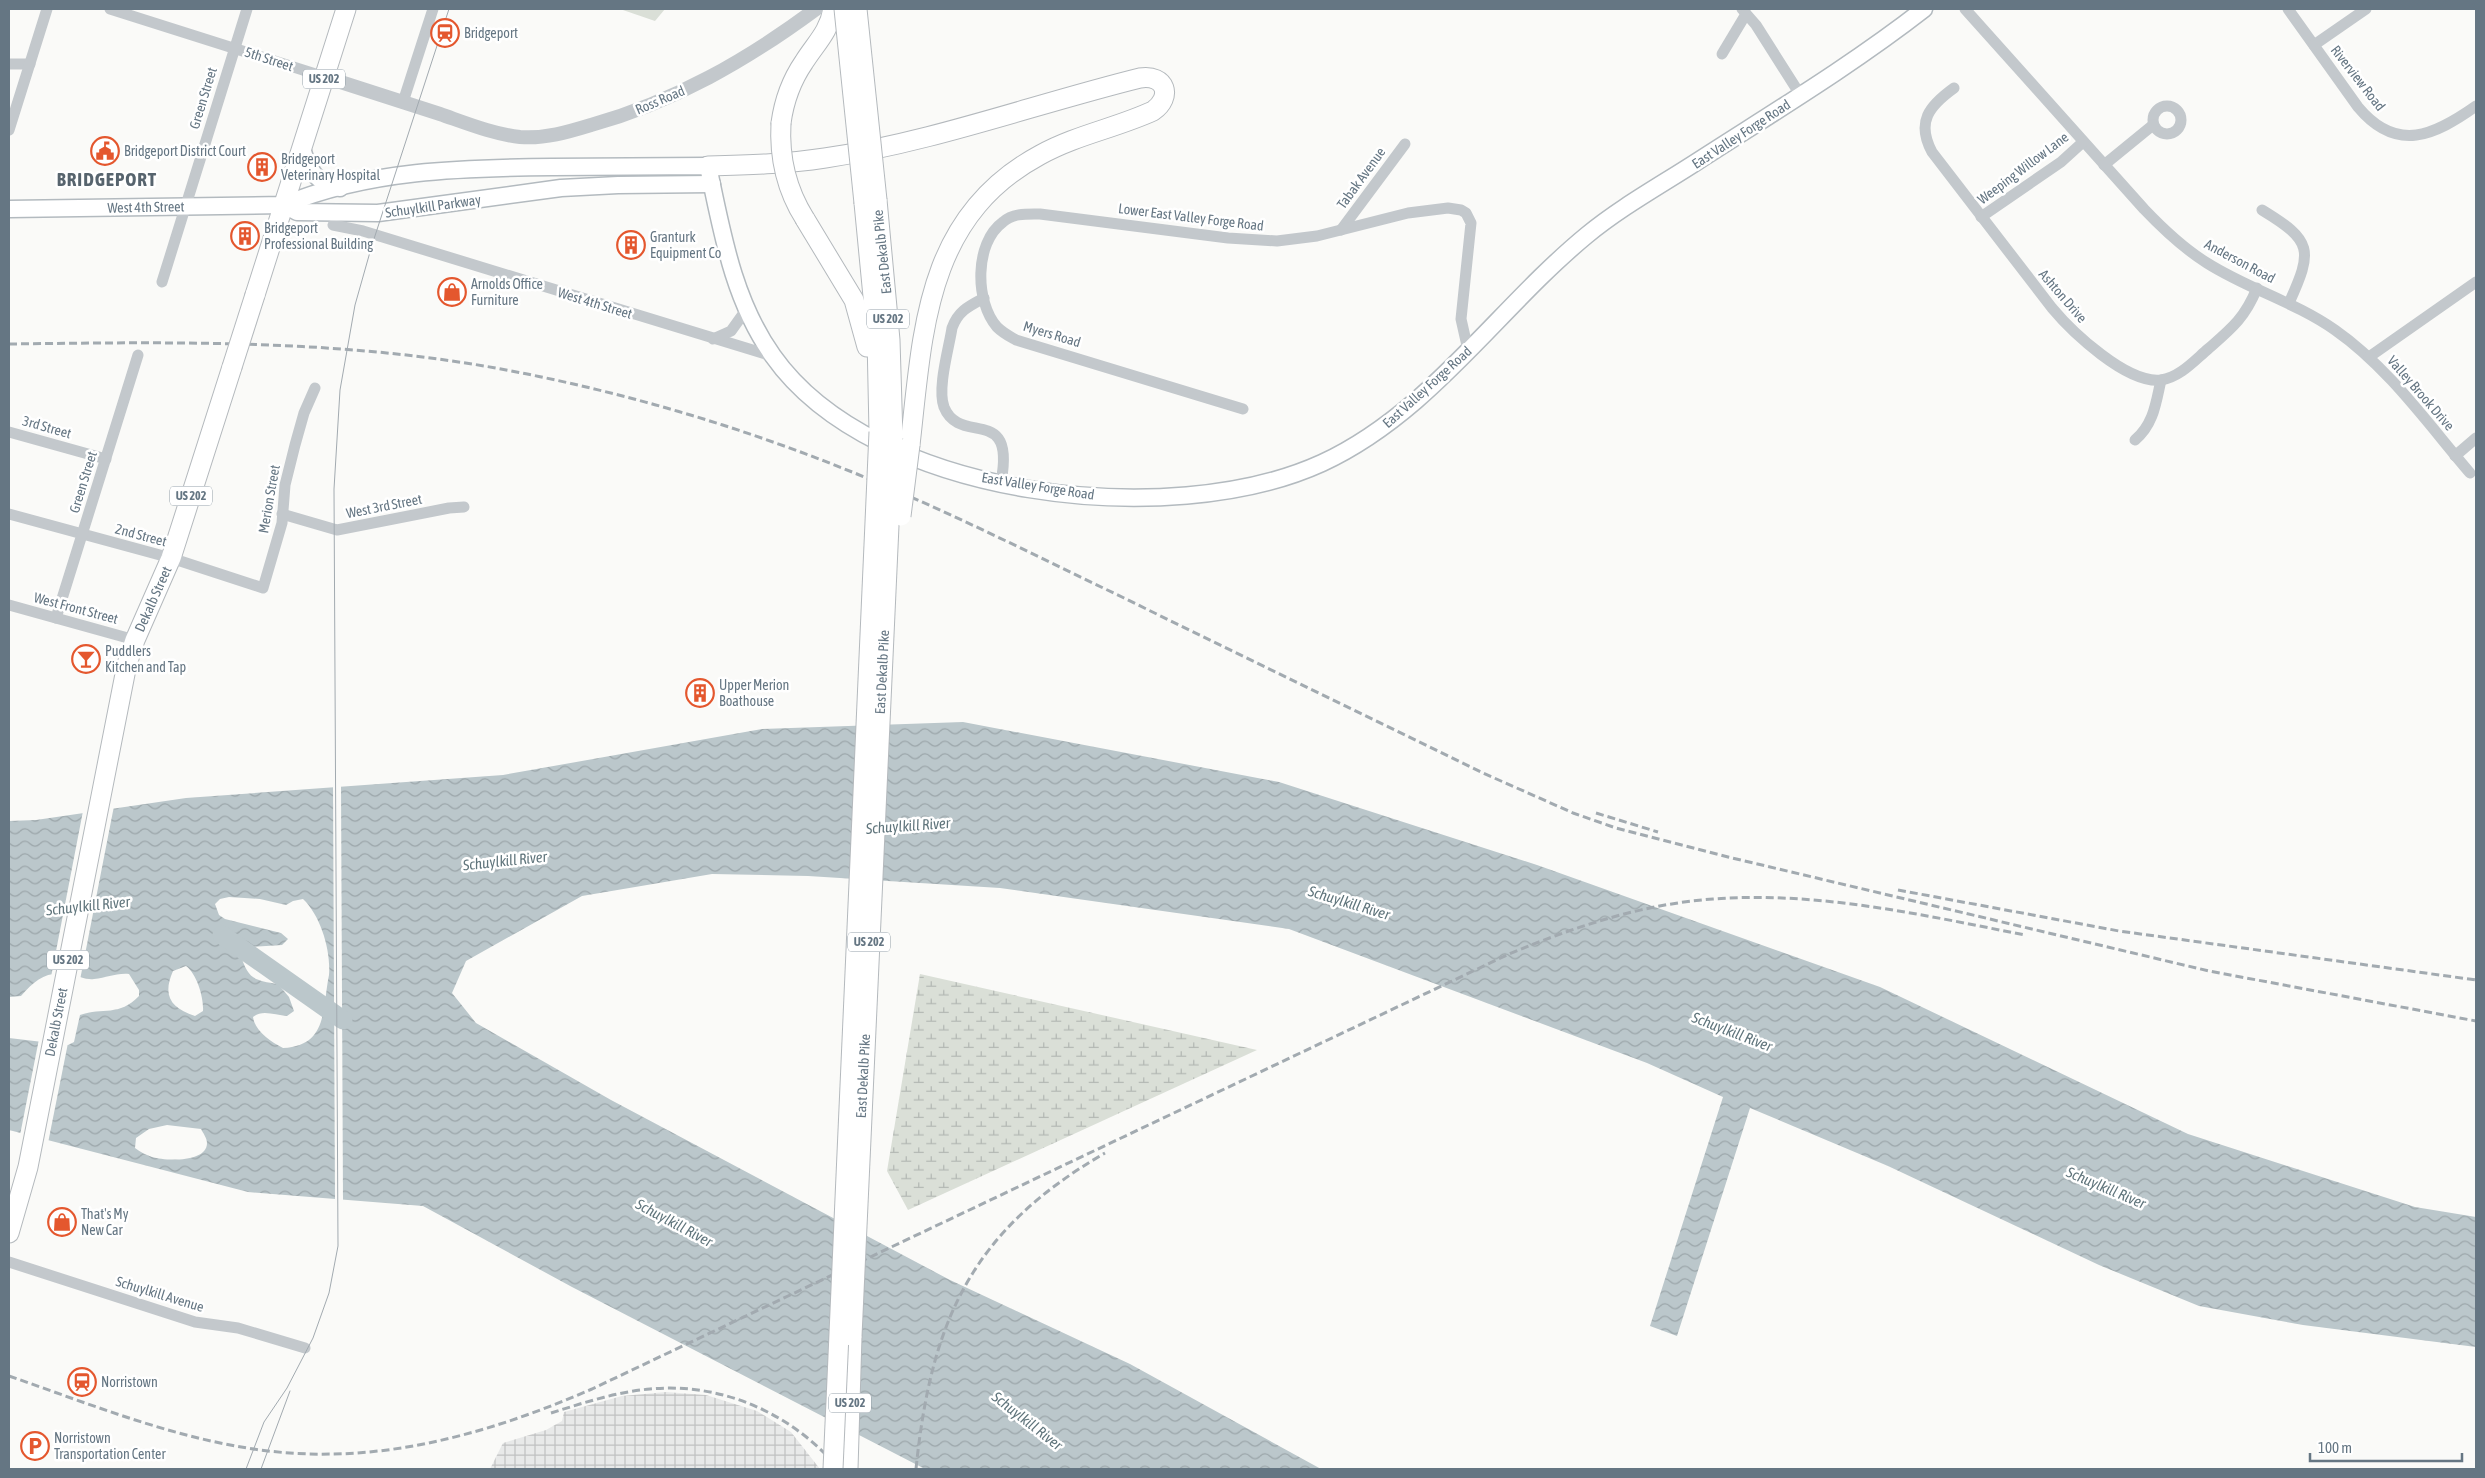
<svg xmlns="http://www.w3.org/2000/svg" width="2485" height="1478" viewBox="0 0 2485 1478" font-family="'Asap Condensed',sans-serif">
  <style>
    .industrial { fill: url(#industrial-grid) }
    .wetland { fill: url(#wetland-marsh) }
    .green { fill: #dadfd7 }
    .water { fill: url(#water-waves); fill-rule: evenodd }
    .pier { fill: #fafaf8 }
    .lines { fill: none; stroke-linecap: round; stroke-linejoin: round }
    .river { stroke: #bbc7cb; stroke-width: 19 }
    .secondary-casing { stroke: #b3babf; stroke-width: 19 }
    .trunk-casing { stroke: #b4b9bd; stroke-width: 21 }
    .minor { stroke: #c3c8cc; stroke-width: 11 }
    .tertiary { stroke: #c3c8cc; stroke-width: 14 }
    .secondary { stroke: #fff; stroke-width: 16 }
    .trunk { stroke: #fff; stroke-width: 19 }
    .tram { stroke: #a2aab0; stroke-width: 1 }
    .rail { stroke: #a2aab0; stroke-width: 3; stroke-dasharray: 8 4; stroke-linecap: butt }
    .trunk-bridge-casing { stroke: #b4b9bd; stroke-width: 21; stroke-linecap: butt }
    .trunk-bridge { stroke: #fff; stroke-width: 19 }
    .labels { text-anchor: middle; stroke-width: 5; stroke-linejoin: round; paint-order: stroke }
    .shield { fill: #fff; stroke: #939fa8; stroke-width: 1 }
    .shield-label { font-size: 12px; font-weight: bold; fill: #657683 }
    .poi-label { font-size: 14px; fill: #657683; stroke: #fff; text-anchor: start }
    .street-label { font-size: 14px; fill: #657683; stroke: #fff }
    .water-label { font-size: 15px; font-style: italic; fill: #60757c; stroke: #fff }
    .district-label { font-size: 19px; font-weight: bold; letter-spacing: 1px; fill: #57646e; stroke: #fff }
  </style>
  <defs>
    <pattern id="industrial-grid" width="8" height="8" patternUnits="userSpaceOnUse" patternTransform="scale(1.25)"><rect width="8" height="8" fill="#e8e9e9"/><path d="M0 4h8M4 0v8" fill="none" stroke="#c0c1c2"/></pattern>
    <pattern id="wetland-marsh" width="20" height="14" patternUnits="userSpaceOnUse" patternTransform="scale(1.25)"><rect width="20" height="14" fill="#dadfd7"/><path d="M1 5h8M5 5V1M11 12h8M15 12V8" fill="none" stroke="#b4b9b4"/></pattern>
    <pattern id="water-waves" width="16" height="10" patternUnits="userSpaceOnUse" patternTransform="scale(1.25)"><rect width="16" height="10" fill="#bbc7cb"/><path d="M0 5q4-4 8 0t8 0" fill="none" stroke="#9ca6aa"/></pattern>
  </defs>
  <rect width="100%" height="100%" fill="#fafaf8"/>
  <path class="industrial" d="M 666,1392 L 706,1395 L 757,1411 L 791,1432 L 820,1469 L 490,1469 L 503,1443 L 546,1430 L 562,1421 L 564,1412 L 622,1396 Z"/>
  <path class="wetland" d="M 920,974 L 1257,1050 L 908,1210 L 887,1171 Z"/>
  <path class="green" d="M 620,9 L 665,9 L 655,21 Z"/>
  <path class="water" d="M 963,722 L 1279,782 L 1537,865 L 1880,987 L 2188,1134 L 2415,1207 L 2476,1217 L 2476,1347 L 2303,1325 L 2199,1306 L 2099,1265 L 1888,1166 L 1750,1108 L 1677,1336 L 1650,1326 L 1723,1097 L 1647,1063 L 1289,929 L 1000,888 L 808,876 L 712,874 L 582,896 L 466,961 L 452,993 L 476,1023 L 611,1100 L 950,1280 L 1130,1364 L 1321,1469 L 925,1469 L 572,1287 L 423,1206 L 248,1192 L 9,1130 L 9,1038 L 68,1045 L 74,1042 L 80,1015 C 103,1007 119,1017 139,996 L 139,990 L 129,974 C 115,973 107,978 94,979 C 87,980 82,977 75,976 C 49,969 37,978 21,996 L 9,997 L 9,821 L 36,820 L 186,798 L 503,775 L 762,729 ZM 229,897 L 260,899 L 286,905 L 293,901 L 303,899 C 321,916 331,951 329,975 C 322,1009 328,1046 283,1048 C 270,1041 255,1031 253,1017 C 262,1009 275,1015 287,1016 L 294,1011 L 289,997 L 278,984 C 253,980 248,979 240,953 L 252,947 L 282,945 L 288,939 L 281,933 L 225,919 L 219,915 L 215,904 L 220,899 ZM 186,966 C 197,974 204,998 203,1011 L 195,1016 C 171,1008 162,996 173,971 ZM 167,1125 L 201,1129 C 203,1133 207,1138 207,1143 C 207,1163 165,1161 152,1157 C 146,1155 140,1152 135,1148 L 136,1138 L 149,1129 Z"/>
  <g class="pier">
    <path d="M 333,784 L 341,784 L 343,1202 L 335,1201 Z"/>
    <path d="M 114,806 L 80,980 L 68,977 L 51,977 L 83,811 Z"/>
    <path d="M 39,1039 L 68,1043 L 48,1143 L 20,1135 Z"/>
  </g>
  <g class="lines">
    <path class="river" d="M 222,935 L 343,1020"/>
    <defs>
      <g id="secondary">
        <path d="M 302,148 C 308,171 317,183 340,188"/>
        <path d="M 284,205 L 297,212 L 378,213 L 561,188 L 618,185 L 712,184"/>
        <path d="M 9,209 L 284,205 C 368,170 462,168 552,167 C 604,167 656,166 708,166 C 722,232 733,300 773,356 C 874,499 1171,532 1322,463 C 1430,413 1497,309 1587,235 C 1621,207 1661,185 1698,161 C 1774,112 1852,65 1924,9"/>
      </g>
      <g id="trunk">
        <path d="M 781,123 C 784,101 791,81 804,62 C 816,43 829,32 833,9"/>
        <path d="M 708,166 C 747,165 786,164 825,158 C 932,142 1035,104 1140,78 C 1166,74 1173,97 1153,111 C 1116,128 1076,135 1040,155 C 925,217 923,331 910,445"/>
        <path d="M 877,200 L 890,340 L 893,438"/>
        <path d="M 864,203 L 877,338 L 879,432"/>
        <path d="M 805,219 L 854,300 L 867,347"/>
        <path d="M 255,295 L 346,9"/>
        <path d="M 9,1233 L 28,1167 L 127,664 L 135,640 L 171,558 L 232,367"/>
        <path d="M 848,1469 L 852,1336"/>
      </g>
    </defs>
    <use href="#secondary" class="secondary-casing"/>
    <use href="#trunk" class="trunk-casing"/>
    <g class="minor">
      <path d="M 110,9 L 325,77"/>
      <path d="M 1742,9 L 1756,25 L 1801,96"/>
      <path d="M 1965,9 L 2144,209 C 2163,229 2183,248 2207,263 C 2248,289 2295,302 2335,330 C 2388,367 2428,424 2470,473"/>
      <path d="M 2288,9 L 2358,107 C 2397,154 2435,135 2476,106"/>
      <path d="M 2314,45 L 2366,9"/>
      <path d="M 1722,54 L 1746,14"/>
      <path d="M 9,64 L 30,64"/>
      <path d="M 1954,88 C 1929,106 1916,122 1932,152 L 2052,308 C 2072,332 2127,384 2161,380 C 2180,377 2194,361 2208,349 C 2231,329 2245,318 2257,288"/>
      <path d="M 403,102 L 433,9"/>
      <circle cx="2167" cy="120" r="14"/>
      <path d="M 9,130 L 47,9"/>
      <path d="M 2104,165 L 2153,125"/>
      <path d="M 2262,210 C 2313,241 2313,250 2289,303"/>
      <path d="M 1981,217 L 2061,162 L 2083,142"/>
      <path d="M 333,225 L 363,231 L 772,356"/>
      <path d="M 1341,230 L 1405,144"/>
      <path d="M 162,282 L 247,9"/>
      <path d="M 984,298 C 969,306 958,311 952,328 C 949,348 937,388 944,407 C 960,447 1016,403 1001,482"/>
      <path d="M 713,339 L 731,331 L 746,310"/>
      <path d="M 2369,357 L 2476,282"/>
      <path d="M 1243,409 L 1016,340 C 1009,336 1003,333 997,327 C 975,302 974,243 1003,222 C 1013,213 1027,214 1040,214 L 1228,238 L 1277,241 L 1317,236 L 1408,213 L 1448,208 L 1461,210 L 1466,213 L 1471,223 L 1461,319 L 1468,350"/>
      <path d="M 9,432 L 106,459"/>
      <path d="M 2135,440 C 2154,424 2156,402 2161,380"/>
      <path d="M 2455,456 L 2476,438"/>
      <path d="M 9,514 L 171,558 L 263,588 L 282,523 L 285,485 L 295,445 L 304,413 L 315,388"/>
      <path d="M 282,514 L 337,530 L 449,508 L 464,507"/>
      <path d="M 9,605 L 135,640"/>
      <path d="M 56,618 L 138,355"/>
      <path d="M 9,1262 L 195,1322 L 238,1328 L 305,1348"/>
    </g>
    <path class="tertiary" d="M 325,77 C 363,89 402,102 440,114 C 466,123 493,134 520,137 C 545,139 568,132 591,125 C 674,102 747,60 816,9"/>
    <use href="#secondary" class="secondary"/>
    <use href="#trunk" class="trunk"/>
    <g class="tram">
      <path d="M 246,1469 L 264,1422 L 287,1388 L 313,1338 L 329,1293 L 338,1246 L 334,489 L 340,390 L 355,305 L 372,245 L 449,9"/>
      <path d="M 261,1469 L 290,1391"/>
    </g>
    <g class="rail">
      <path d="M 9,344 C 174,342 338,339 501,369 C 614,390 725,422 832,464 C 932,503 1028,552 1124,598 C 1244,657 1364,715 1483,773 L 1573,813 L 1616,828 L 1728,857 L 2209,971 L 2476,1021"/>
      <path d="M 1596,813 L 1658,832"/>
      <path d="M 1898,890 L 2119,931 L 2476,980"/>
      <path d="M 9,1376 C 87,1403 166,1435 247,1448 C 369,1468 481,1437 592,1389 L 1509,954 C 1574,927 1642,904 1713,899 C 1817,891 1923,915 2025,935"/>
      <path d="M 551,1413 C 583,1403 616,1392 650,1389 C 722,1382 793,1414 839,1469"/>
      <path d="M 916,1469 C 931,1320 972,1230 1105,1153"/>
    </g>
    <defs>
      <g id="trunk-bridge">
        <path d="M 844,9 L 864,203"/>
        <path d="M 857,9 L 877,200"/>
        <path d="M 781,123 C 779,158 786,189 805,219"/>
        <path d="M 232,367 L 255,295"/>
        <path d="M 901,516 L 910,445"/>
        <path d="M 852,1336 L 893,438"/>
        <path d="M 833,1469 L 879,432"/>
      </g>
    </defs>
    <use href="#trunk-bridge" class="trunk-bridge-casing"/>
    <use href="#trunk-bridge" class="trunk-bridge"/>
  </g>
  <defs>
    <symbol id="station-ring" viewBox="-11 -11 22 22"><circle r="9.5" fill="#fff" stroke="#e4572e" stroke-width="1.5"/><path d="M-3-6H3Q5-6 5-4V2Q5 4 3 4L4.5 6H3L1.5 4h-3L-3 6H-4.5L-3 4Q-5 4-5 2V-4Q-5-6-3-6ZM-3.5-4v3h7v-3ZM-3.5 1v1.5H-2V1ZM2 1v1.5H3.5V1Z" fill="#e4572e"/></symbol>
    <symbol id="civic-ring" viewBox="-11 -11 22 22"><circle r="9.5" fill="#fff" stroke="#e4572e" stroke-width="1.5"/><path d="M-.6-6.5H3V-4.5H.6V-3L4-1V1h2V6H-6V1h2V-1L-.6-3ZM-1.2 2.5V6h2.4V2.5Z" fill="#e4572e"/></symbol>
    <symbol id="building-ring" viewBox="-11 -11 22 22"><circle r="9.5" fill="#fff" stroke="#e4572e" stroke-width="1.5"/><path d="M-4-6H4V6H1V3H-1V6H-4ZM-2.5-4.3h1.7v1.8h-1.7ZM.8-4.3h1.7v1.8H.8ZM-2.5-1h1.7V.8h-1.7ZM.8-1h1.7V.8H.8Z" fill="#e4572e"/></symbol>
    <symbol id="shop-ring" viewBox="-11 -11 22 22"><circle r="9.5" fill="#fff" stroke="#e4572e" stroke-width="1.5"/><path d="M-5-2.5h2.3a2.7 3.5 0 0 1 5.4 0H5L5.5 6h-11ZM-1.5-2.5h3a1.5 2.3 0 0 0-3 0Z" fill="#e4572e"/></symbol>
    <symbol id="bar-ring" viewBox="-11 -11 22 22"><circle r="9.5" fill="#fff" stroke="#e4572e" stroke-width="1.5"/><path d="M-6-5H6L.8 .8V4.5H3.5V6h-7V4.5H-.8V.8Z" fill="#e4572e"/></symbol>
    <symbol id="parking-ring" viewBox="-11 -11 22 22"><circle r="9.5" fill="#fff" stroke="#e4572e" stroke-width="1.5"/><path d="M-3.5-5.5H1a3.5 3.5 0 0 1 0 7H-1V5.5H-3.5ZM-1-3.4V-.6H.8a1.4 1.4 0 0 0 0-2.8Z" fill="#e4572e"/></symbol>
  </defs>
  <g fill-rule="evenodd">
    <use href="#station-ring" x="429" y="17" width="32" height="32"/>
    <use href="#civic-ring" x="89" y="135" width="32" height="32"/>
    <use href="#building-ring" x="246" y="151" width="32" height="32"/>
    <use href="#building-ring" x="229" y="220" width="32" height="32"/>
    <use href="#building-ring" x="615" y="229" width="32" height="32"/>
    <use href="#shop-ring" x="436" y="276" width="32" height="32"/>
    <use href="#bar-ring" x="70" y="643" width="32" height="32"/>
    <use href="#building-ring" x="684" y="677" width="32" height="32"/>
    <use href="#shop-ring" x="46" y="1206" width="32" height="32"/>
    <use href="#station-ring" x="66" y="1366" width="32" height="32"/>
    <use href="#parking-ring" x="19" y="1430" width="32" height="32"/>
  </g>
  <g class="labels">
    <g class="shield">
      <rect x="303" y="69.5" width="42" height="19" rx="4"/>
      <rect x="867" y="309.5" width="42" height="19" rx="4"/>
      <rect x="170" y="486.5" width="42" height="19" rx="4"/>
      <rect x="848" y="932.5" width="42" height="19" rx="4"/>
      <rect x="47" y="950.5" width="42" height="19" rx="4"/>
      <rect x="829" y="1393.5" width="42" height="19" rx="4"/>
    </g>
    <g class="shield-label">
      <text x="324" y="83">US 202</text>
      <text x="888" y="323">US 202</text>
      <text x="191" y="500">US 202</text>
      <text x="869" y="946">US 202</text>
      <text x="68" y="964">US 202</text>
      <text x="850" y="1407">US 202</text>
    </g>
    <g class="poi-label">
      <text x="464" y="38">Bridgeport</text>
      <text x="124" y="156">Bridgeport District Court</text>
      <text x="281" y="164">Bridgeport<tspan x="281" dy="16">Veterinary Hospital</tspan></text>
      <text x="264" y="233">Bridgeport<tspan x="264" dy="16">Professional Building</tspan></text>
      <text x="650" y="242">Granturk<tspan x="650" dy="16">Equipment Co</tspan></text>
      <text x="471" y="289">Arnolds Office<tspan x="471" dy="16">Furniture</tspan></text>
      <text x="105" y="656">Puddlers<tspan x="105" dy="16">Kitchen and Tap</tspan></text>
      <text x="719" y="690">Upper Merion<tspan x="719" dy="16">Boathouse</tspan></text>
      <text x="81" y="1219">That's My<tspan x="81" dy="16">New Car</tspan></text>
      <text x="101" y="1387">Norristown</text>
      <text x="54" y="1443">Norristown<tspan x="54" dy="16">Transportation Center</tspan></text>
    </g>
    <g class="street-label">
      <text transform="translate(269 59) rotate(18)" y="5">5th Street</text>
      <text transform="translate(2358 78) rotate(52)" y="5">Riverview Road</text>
      <text transform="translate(203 98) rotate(-73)" y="5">Green Street</text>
      <text transform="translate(660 100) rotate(-23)" y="5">Ross Road</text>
      <text transform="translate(1741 134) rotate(-33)" y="5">East Valley Forge Road</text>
      <text transform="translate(2023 168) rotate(-37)" y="5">Weeping Willow Lane</text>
      <text transform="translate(1361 178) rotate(-54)" y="5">Tabak Avenue</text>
      <text transform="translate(433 206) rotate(-8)" y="5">Schuylkill Parkway</text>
      <text transform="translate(146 207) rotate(-1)" y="5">West 4th Street</text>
      <text transform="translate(1191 217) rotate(7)" y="5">Lower East Valley Forge Road</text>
      <text transform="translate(882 252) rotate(-96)" y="5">East Dekalb Pike</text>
      <text transform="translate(2240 261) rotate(28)" y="5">Anderson Road</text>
      <text transform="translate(2063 296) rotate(49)" y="5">Ashton Drive</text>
      <text transform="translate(595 303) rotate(17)" y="5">West 4th Street</text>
      <text transform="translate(1052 334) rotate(17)" y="5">Myers Road</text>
      <text transform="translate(1427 387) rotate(-42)" y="5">East Valley Forge Road</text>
      <text transform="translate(2421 393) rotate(49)" y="5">Valley Brook Drive</text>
      <text transform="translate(47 427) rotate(16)" y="5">3rd Street</text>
      <text transform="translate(83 482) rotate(-73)" y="5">Green Street</text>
      <text transform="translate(1038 486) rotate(9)" y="5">East Valley Forge Road</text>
      <text transform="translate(269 499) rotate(-80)" y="5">Merion Street</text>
      <text transform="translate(384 506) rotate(-11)" y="5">West 3rd Street</text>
      <text transform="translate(141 535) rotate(15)" y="5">2nd Street</text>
      <text transform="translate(153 599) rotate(-66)" y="5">Dekalb Street</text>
      <text transform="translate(76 608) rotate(15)" y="5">West Front Street</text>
      <text transform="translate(882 672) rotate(-87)" y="5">East Dekalb Pike</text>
      <text transform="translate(56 1022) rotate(-79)" y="5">Dekalb Street</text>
      <text transform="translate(863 1076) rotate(-87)" y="5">East Dekalb Pike</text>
      <text transform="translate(160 1294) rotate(17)" y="5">Schuylkill Avenue</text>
    </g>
    <g class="water-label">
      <text transform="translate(908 826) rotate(-4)" y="5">Schuylkill River</text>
      <text transform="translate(505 861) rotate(-6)" y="5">Schuylkill River</text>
      <text transform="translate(1349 903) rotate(17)" y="5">Schuylkill River</text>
      <text transform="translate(88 906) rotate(-6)" y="5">Schuylkill River</text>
      <text transform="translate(1732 1032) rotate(21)" y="5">Schuylkill River</text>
      <text transform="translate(2106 1188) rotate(23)" y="5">Schuylkill River</text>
      <text transform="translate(674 1223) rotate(28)" y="5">Schuylkill River</text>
      <text transform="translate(1027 1421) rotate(38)" y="5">Schuylkill River</text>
    </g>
    <g class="district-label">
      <text x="107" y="186">BRIDGEPORT</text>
    </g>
  </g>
  <rect width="2485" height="1478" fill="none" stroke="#657683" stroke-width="20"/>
  <path d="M2310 1453v8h152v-8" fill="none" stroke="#657683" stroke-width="2.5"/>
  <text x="2318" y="1453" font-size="15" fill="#657683" stroke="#ffffff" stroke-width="4" paint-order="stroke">100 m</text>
</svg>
